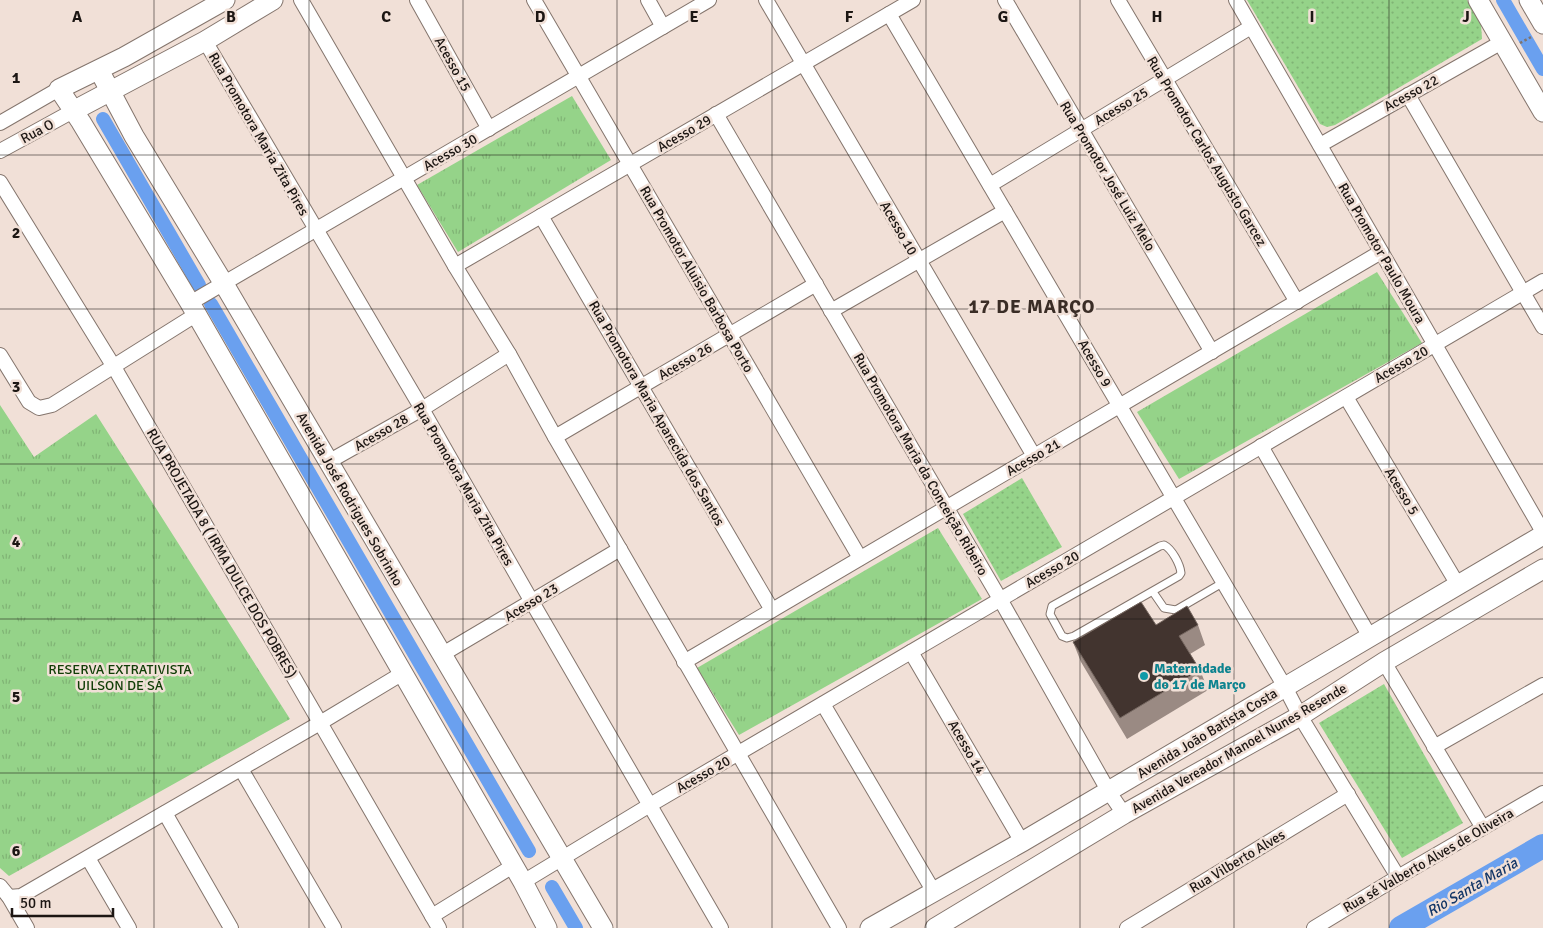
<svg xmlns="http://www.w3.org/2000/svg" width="1543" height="928" viewBox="0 0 1543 928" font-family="Signika,sans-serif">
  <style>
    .grass { fill: url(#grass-dots) }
    .park { fill: url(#park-tufts) }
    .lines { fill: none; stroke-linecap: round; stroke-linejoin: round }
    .canal { stroke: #6aa0ef; stroke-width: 14 }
    .river { stroke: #6aa0ef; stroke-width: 24 }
    .lane-casing { stroke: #84756d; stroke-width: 9 }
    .street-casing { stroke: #84756d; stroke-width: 16 }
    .secondary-casing { stroke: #84756d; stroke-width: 21 }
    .path { stroke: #7f746e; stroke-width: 2.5; stroke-dasharray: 2.5 2.5; stroke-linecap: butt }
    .lane { stroke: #fff; stroke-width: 7 }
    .street { stroke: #fff; stroke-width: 14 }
    .secondary { stroke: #fff; stroke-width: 19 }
    .wall { fill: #9a8a83 }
    .building { fill: #42342f; stroke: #766861 }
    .grid { fill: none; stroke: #1c1613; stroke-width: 1; stroke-opacity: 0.55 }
    .culture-dot { fill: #0f9aa8; stroke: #f1e0d7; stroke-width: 2 }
    .labels { text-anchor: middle; stroke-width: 5; stroke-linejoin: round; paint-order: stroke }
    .street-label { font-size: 14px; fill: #1c1613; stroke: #f1e0d7 }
    .culture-label { font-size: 14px; font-weight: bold; fill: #0d838f; stroke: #f1e0d7; text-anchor: start }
    .park-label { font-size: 14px; fill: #103d06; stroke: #f1e0d7 }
    .water-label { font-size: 15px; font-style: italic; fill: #113566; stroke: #f1e0d7 }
    .district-label { font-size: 19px; font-weight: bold; letter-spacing: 1px; fill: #3a2d26; stroke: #f1e0d7 }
    .grid-label { font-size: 16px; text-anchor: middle; font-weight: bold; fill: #1c1613; stroke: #f1e0d7; stroke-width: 5; stroke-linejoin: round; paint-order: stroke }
  </style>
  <defs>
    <pattern id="grass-dots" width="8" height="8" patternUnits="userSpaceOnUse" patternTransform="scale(1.25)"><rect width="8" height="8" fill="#95d389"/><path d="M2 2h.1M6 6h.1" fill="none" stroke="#80b475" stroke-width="1.8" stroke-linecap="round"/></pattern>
    <pattern id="park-tufts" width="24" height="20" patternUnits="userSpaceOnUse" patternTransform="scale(1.25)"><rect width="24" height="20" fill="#95d389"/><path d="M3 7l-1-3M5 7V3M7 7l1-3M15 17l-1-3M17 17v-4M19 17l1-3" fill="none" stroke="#80b475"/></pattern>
  </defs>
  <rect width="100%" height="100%" fill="#f1e0d7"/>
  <g class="grass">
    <path d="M 1247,0 L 1467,0 L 1481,24 L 1482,39 L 1335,125 L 1327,127 L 1320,124 Z"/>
    <path d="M 1022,478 L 1062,547 L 1001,581 L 963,514 Z"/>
    <path d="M 1384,684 L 1463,823 L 1402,858 L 1319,723 Z"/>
  </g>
  <g class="park">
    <path d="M 572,96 L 611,160 L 458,252 L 417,185 Z"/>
    <path d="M 1377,272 L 1422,343 L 1179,479 L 1137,412 Z"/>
    <path d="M 0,405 L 34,457 L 96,414 L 290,719 L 9,876 L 0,868 Z"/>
    <path d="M 938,528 L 982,599 L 739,735 L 697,668 Z"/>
  </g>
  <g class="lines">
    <g class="canal">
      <path d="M 1503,0 L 1543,69"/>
      <path d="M 103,119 L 199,285"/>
      <path d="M 211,304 L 529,851"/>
      <path d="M 552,887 L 576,928"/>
    </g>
    <path class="river" d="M 1401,928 L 1543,846"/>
    <defs>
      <g id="lane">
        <path d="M 1164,545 C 1172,549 1180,564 1181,573 L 1179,576 L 1074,636 L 1067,638 L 1062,636 L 1050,614 L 1052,606 L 1160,546 Z"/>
        <path d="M 1153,592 L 1164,608 L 1176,610 L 1224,582"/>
      </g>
      <g id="street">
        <path d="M 301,0 L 455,266 L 509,354 L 555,437 L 839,928"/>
        <path d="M 417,0 L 489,129"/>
        <path d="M 534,0 L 860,558"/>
        <path d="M 648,0 L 663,27"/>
        <path d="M 766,0 L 1034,456"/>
        <path d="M 1005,0 L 1212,352"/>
        <path d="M 1118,0 L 1297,302"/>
        <path d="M 1236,0 L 1543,532"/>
        <path d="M 889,14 L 1285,687 L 1300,716 L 1398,877"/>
        <path d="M 205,41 L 422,409 L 532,602 L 721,928"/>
        <path d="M 1408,95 L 1543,327"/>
        <path d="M 716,114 L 1000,599 L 1109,792 L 1124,814"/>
        <path d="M 0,123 L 59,89"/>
        <path d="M 1320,145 L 1502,42"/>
        <path d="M 0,151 L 73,111"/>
        <path d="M 0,182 L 114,367 L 439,928"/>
        <path d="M 990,185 L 1251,27"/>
        <path d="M 541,216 L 772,610"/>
        <path d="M 455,266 L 913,0"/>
        <path d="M 190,303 L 709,0"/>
        <path d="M 831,311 L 1005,211"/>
        <path d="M 0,355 L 29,402 L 39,408 L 52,405 L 197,314"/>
        <path d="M 1346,397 L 1458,585"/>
        <path d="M 555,437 L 816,284"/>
        <path d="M 1261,446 L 1370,637"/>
        <path d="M 328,462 L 422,409 L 509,354"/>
        <path d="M 911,652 L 1022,842"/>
        <path d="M 441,655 L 620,549"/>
        <path d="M 684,662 L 1381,252"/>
        <path d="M 1384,662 L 1483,828"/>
        <path d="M 823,704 L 934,892"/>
        <path d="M 1434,747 L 1543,685"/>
        <path d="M 241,769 L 334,928"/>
        <path d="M 165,813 L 231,928"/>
        <path d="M 88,858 L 129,928"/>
        <path d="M 523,882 L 650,805 L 1543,281"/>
        <path d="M 0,886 L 9,897 L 27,928"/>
        <path d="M 9,897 L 21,896 L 320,723 L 403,673"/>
        <path d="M 432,916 L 513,866"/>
        <path d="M 1127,928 L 1348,794"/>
        <path d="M 1314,928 L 1398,877 L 1543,793"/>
      </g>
      <g id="secondary">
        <path d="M 225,0 L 124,57 L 59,89 L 81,122 L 190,303 L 523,882 L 547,928"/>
        <path d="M 1478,0 L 1543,112"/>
        <path d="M 1529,0 L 1543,24"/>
        <path d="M 99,70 L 134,136 L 224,284 L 603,928"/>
        <path d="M 73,111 L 205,41 L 273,0"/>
        <path d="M 870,928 L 1022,842 L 1543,535"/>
        <path d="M 935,928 L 1124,814 L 1300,716 L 1384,662 L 1543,569"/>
      </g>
    </defs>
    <use href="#lane" class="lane-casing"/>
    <use href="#street" class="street-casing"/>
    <use href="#secondary" class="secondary-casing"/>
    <path class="path" d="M 1520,43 L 1533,36"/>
    <use href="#lane" class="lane"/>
    <use href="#street" class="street"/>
    <use href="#secondary" class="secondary"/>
  </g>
  <path class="wall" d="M 1156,625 L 1198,625 L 1205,645 L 1190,654 L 1200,670 L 1208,690 L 1127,739 L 1081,662 L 1073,642 Z"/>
  <path class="building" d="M 1141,602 L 1156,625 L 1187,606 L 1198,625 L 1179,636 L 1200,670 L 1120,718 L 1073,642 Z"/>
  <path class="grid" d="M 154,0 L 154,928M 309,0 L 309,928M 463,0 L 463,928M 617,0 L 617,928M 772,0 L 772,928M 926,0 L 926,928M 1080,0 L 1080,928M 1234,0 L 1234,928M 1389,0 L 1389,928M 0,155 L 1543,155M 0,309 L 1543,309M 0,464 L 1543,464M 0,619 L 1543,619M 0,773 L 1543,773"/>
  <circle class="culture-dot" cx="1144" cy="676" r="5"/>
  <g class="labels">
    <g class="street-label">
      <text transform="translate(453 64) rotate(61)" y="5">Acesso 15</text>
      <text transform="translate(1411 93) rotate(-29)" y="5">Acesso 22</text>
      <text transform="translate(1121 106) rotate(-31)" y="5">Acesso 25</text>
      <text transform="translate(37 131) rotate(-28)" y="5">Rua O</text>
      <text transform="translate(684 133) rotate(-30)" y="5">Acesso 29</text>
      <text transform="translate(259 134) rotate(60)" y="5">Rua Promotora Maria Zita Pires</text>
      <text transform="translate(1207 151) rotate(59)" y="5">Rua Promotor Carlos Augusto Garcez</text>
      <text transform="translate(450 152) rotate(-30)" y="5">Acesso 30</text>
      <text transform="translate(1108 176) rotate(59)" y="5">Rua Promotor José Luiz Melo</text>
      <text transform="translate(899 228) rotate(60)" y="5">Acesso 10</text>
      <text transform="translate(1382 253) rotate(60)" y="5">Rua Promotor Paulo Moura</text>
      <text transform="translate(697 279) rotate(60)" y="5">Rua Promotor Aluisio Barbosa Porto</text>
      <text transform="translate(685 361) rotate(-30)" y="5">Acesso 26</text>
      <text transform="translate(1095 363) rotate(60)" y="5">Acesso 9</text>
      <text transform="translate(1401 364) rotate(-30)" y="5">Acesso 20</text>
      <text transform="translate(657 413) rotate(60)" y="5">Rua Promotora Maria Aparecida dos Santos</text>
      <text transform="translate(381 432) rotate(-30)" y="5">Acesso 28</text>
      <text transform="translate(1033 457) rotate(-30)" y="5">Acesso 21</text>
      <text transform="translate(921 464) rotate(60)" y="5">Rua Promotora Maria da Conceição Ribeiro</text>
      <text transform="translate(464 484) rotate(60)" y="5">Rua Promotora Maria Zita Pires</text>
      <text transform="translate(1402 491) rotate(59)" y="5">Acesso 5</text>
      <text transform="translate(350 499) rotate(60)" y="5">Avenida José Rodrigues Sobrinho</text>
      <text transform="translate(222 553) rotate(60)" y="5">RUA PROJETADA 8 ( IRMA DULCE DOS POBRES)</text>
      <text transform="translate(1052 569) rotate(-30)" y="5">Acesso 20</text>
      <text transform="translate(531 602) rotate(-31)" y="5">Acesso 23</text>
      <text transform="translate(1207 733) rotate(-31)" y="5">Avenida João Batista Costa</text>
      <text transform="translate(967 747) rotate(60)" y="5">Acesso 14</text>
      <text transform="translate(1239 748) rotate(-30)" y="5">Avenida Vereador Manoel Nunes Resende</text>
      <text transform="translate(703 774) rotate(-30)" y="5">Acesso 20</text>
      <text transform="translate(1428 860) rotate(-30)" y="5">Rua sé Valberto Alves de Oliveira</text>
      <text transform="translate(1237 861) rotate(-31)" y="5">Rua Vilberto Alves</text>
    </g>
    <g class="culture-label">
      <text x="1154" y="673">Maternidade<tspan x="1154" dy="16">do 17 de Março</tspan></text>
    </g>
    <g class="park-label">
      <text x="120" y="674">RESERVA EXTRATIVISTA<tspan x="120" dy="16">UILSON DE SÁ</tspan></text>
    </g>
    <g class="water-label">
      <text transform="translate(1472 887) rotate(-30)" y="5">Rio Santa Maria</text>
    </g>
    <g class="district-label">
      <text x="1032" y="313">17 DE MARÇO</text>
    </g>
  </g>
  <g class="grid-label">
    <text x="77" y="22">A</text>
    <text x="231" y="22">B</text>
    <text x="386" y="22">C</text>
    <text x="540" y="22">D</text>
    <text x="694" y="22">E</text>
    <text x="849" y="22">F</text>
    <text x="1003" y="22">G</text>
    <text x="1157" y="22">H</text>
    <text x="1312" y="22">I</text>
    <text x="1466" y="22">J</text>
    <text x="16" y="83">1</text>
    <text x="16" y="238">2</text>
    <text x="16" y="392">3</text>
    <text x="16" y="547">4</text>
    <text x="16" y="702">5</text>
    <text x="16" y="856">6</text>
  </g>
  <path d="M12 908v8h101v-8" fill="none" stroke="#1c1613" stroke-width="2.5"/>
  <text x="20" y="908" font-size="15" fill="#1c1613" stroke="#f1e0d7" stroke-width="4" paint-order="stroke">50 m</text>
</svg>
